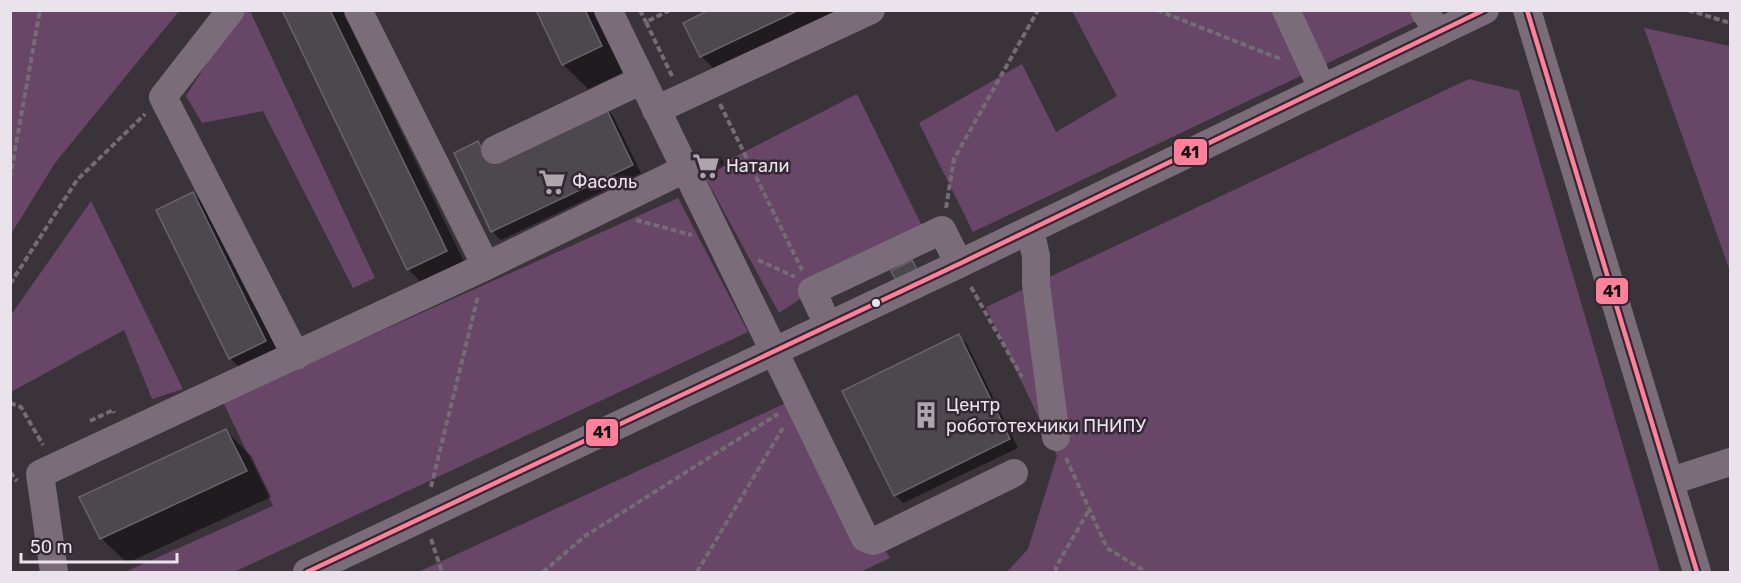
<svg xmlns="http://www.w3.org/2000/svg" width="1741" height="583" viewBox="0 0 1741 583" font-family="Rubik,sans-serif">
  <style>
    .green { fill: #684667 }
    .shadow { fill: #0007 }
    .building { fill: #4d484d; stroke: #696469; stroke-width: 1.5 }
    .lines { fill: none; stroke-linecap: round; stroke-linejoin: round }
    .path { stroke: #746b74; stroke-width: 4; stroke-dasharray: 6 3; stroke-linecap: butt }
    .minor { stroke: #7a6c79; stroke-width: 28 }
    .bus-1-casing { stroke: #332733; stroke-width: 9 }
    .bus-1 { stroke: #ff8098; stroke-width: 4.5 }
    .bus-dot { fill: #ebe3eb; stroke: #332733; stroke-width: 2 }
    .labels { text-anchor: middle; stroke-width: 5; stroke-linejoin: round; paint-order: stroke }
    .poi-label { font-size: 18px; fill: #ebe3eb; stroke: #332733; text-anchor: start }
    .line-badge { stroke: #332733; stroke-width: 2 }
    .pale-badge-label { font-size: 16px; text-anchor: middle; font-weight: bold; fill: #111 }
  </style>
  <rect width="100%" height="100%" fill="#3a343a"/>
  <g class="green">
    <path d="M 11,10 L 179,11 L 55,163 L 11,234 Z"/>
    <path d="M 240,11 L 250,11 L 375,278 L 353,288 L 263,111 L 202,123 L 186,96 Z"/>
    <path d="M 1072,11 L 1437,11 L 973,232 L 919,123 L 1022,64 L 1056,132 L 1117,96 Z"/>
    <path d="M 1644,28 L 1730,46 L 1730,271 Z"/>
    <path d="M 1469,79 L 1519,91 L 1660,572 L 1007,572 L 1028,549 L 1057,456 L 986,307 Z"/>
    <path d="M 857,94 L 929,240 L 812,291 L 779,313 L 703,173 Z"/>
    <path d="M 678,198 L 748,332 L 234,572 L 125,572 L 273,506 L 223,402 Z"/>
    <path d="M 91,201 L 183,389 L 152,399 L 124,330 L 11,392 L 11,315 Z"/>
    <path d="M 788,402 L 890,558 L 860,572 L 418,572 Z"/>
  </g>
  <g class="shadow">
    <path d="M 284,10 L 342,10 L 471,276 L 434,295 L 409,270 Z"/>
    <path d="M 538,10 L 597,10 L 626,71 L 588,89 L 563,64 Z"/>
    <path d="M 713,10 L 878,10 L 726,81 L 701,56 Z"/>
    <path d="M 605,107 L 613,116 L 641,173 L 501,240 L 492,231 L 478,143 L 486,152 Z"/>
    <path d="M 720,157 L 726,165 L 719,169 L 713,161 Z"/>
    <path d="M 193,193 L 218,219 L 290,366 L 255,383 L 230,358 Z"/>
    <path d="M 959,336 L 967,344 L 1018,448 L 903,503 L 895,495 Z"/>
    <path d="M 225,430 L 251,456 L 271,497 L 127,563 L 101,538 Z"/>
  </g>
  <g class="building">
    <path d="M 282,10 L 330,10 L 447,251 L 407,270 Z"/>
    <path d="M 536,10 L 585,10 L 602,46 L 562,65 Z"/>
    <path d="M 709,10 L 799,10 L 700,57 L 683,23 Z"/>
    <path d="M 605,106 L 633,165 L 491,232 L 454,153 L 478,141 L 488,161 Z"/>
    <path d="M 193,192 L 266,341 L 229,359 L 156,210 Z"/>
    <path d="M 912,260 L 918,272 L 897,282 L 891,271 Z"/>
    <path d="M 959,334 L 1010,439 L 894,496 L 842,391 Z"/>
    <path d="M 226,429 L 247,471 L 100,539 L 79,497 Z"/>
  </g>
  <g class="lines">
    <g class="path">
      <path d="M 640,10 L 646,22"/>
      <path d="M 670,10 L 646,22 L 673,78"/>
      <path d="M 1157,10 L 1283,60"/>
      <path d="M 1688,10 L 1730,23"/>
      <path d="M 720,104 L 802,270"/>
      <path d="M 10,178 L 40,10"/>
      <path d="M 946,208 L 954,159 L 1038,10"/>
      <path d="M 636,220 L 692,235"/>
      <path d="M 758,260 L 795,277"/>
      <path d="M 10,284 L 77,180 L 145,114"/>
      <path d="M 971,287 L 1022,377"/>
      <path d="M 10,403 L 21,407 L 43,445"/>
      <path d="M 90,421 L 113,410 L 114,413"/>
      <path d="M 1066,458 L 1107,548 L 1146,572"/>
      <path d="M 10,472 L 17,481"/>
      <path d="M 431,487 L 478,296"/>
      <path d="M 431,539 L 442,572"/>
      <path d="M 543,572 L 585,536 L 778,414"/>
      <path d="M 697,572 L 784,426"/>
      <path d="M 1056,572 L 1056,567 L 1089,510"/>
    </g>
    <g class="minor">
      <path d="M 231,10 L 163,97 L 296,356"/>
      <path d="M 358,10 L 486,266 L 685,169"/>
      <path d="M 608,10 L 865,538 L 873,541 L 881,538 L 1014,473"/>
      <path d="M 1286,10 L 1322,88"/>
      <path d="M 1424,10 L 1438,33"/>
      <path d="M 1527,10 L 1697,572"/>
      <path d="M 656,110 L 871,10"/>
      <path d="M 495,150 L 642,80"/>
      <path d="M 1030,230 L 1036,256 L 1036,284 L 1056,437"/>
      <path d="M 821,310 L 812,291 L 942,230 L 959,264"/>
      <path d="M 1671,481 L 1730,462"/>
      <path d="M 54,572 L 40,474 L 486,266"/>
      <path d="M 307,572 L 959,264 L 1485,10"/>
    </g>
    <defs>
      <g id="bus-1">
        <path d="M 1527,10 L 1697,572"/>
        <path d="M 307,572 L 959,264 L 1484,10"/>
      </g>
    </defs>
    <use href="#bus-1" class="bus-1-casing"/>
    <use href="#bus-1" class="bus-1"/>
  </g>
  <defs>
    <symbol id="supermarket-bare" viewBox="-9 -9 18 18"><path d="M-6-5.5h2.5l.6 2H6L4.5 2H-2.5L-4.4-4H-6ZM-1.5 3.2a1.3 1.3 0 1 0 .1 0ZM3 3.2a1.3 1.3 0 1 0 .1 0Z" fill="#ada6ad" stroke="#332733" stroke-width="2.5" paint-order="stroke"/></symbol>
    <symbol id="building-bare" viewBox="-9 -9 18 18"><path d="M-4-6H4V6H1V3H-1V6H-4ZM-2.5-4.3h1.7v1.8h-1.7ZM.8-4.3h1.7v1.8H.8ZM-2.5-1h1.7V.8h-1.7ZM.8-1h1.7V.8H.8Z" fill="#ada6ad" stroke="#332733" stroke-width="2.5" paint-order="stroke"/></symbol>
  </defs>
  <g fill-rule="evenodd">
    <use href="#supermarket-bare" x="687" y="147" width="38" height="38"/>
    <use href="#supermarket-bare" x="533" y="163" width="38" height="38"/>
    <use href="#building-bare" x="907" y="396" width="38" height="38"/>
  </g>
  <circle class="bus-dot" cx="876" cy="303" r="5"/>
  <g class="labels">
    <g class="poi-label">
      <text x="726" y="172">Натали</text>
      <text x="572" y="188">Фасоль</text>
      <text x="946" y="411">Центр<tspan x="946" dy="21">робототехники ПНИПУ</tspan></text>
    </g>
  </g>
  <g class="line-badge">
    <rect x="1173" y="138" width="35" height="28" rx="6" fill="#ff8098"/>
    <rect x="1595" y="277" width="34" height="28" rx="6" fill="#ff8098"/>
    <rect x="585" y="418" width="34" height="29" rx="6" fill="#ff8098"/>
  </g>
  <g class="pale-badge-label">
    <text x="1190" y="158">41</text>
    <text x="1612" y="297">41</text>
    <text x="602" y="438">41</text>
  </g>
  <rect width="1741" height="583" fill="none" stroke="#ebe3eb" stroke-width="24"/>
  <path d="M21 553v9h156v-9" fill="none" stroke="#ebe3eb" stroke-width="3"/>
  <text x="30" y="553" font-size="18" fill="#ebe3eb" stroke="#332733" stroke-width="4.5" paint-order="stroke">50 m</text>
</svg>
